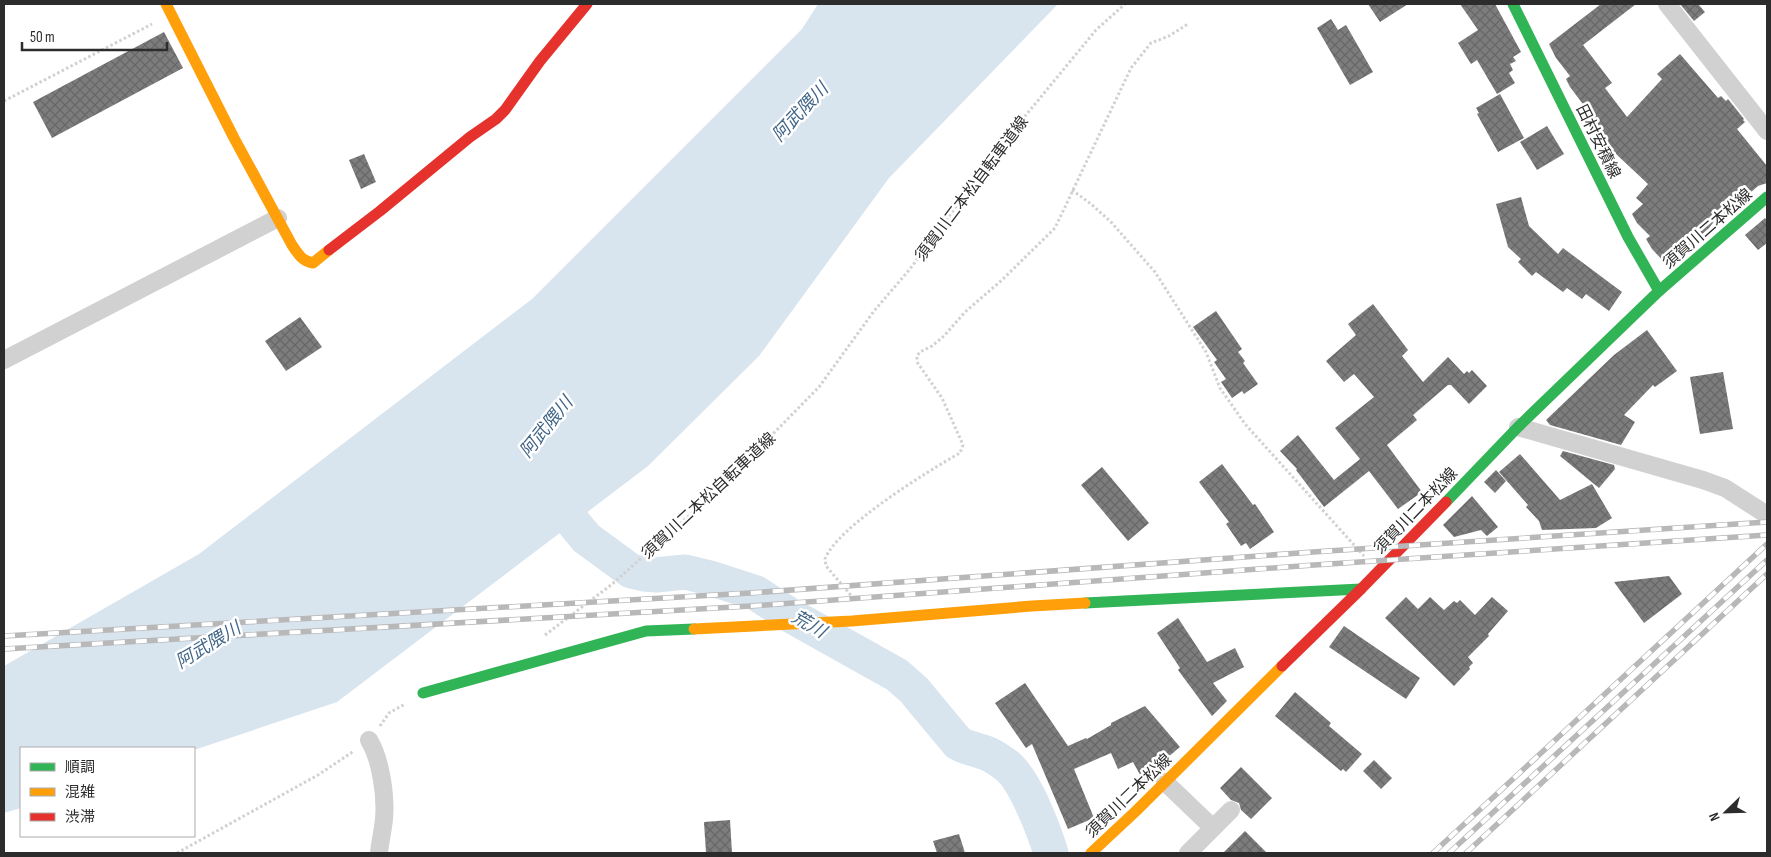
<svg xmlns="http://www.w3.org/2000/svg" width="1771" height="857" viewBox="0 0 1771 857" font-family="'Sofia Sans Condensed','Noto Sans JP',sans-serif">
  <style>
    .water { fill: #d8e4ee }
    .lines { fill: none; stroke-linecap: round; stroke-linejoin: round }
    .river { stroke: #d8e4ee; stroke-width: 35 }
    .building { fill: url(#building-cross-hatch) }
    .path { stroke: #d1d1d1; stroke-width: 3; stroke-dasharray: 2.5 2.5; stroke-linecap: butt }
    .street { stroke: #d1d1d1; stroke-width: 18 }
    .fast { stroke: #30b455; stroke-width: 11 }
    .slow { stroke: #ff9f0a; stroke-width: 11 }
    .jam { stroke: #e5322d; stroke-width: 11 }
    .rail-casing { stroke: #b8b8b8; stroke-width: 5.5 }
    .rail { stroke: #fff; stroke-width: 4; stroke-dasharray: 11; stroke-linecap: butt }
    .labels { text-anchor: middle; stroke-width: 5; stroke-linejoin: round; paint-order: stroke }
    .street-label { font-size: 16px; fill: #2c2c2c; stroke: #fff }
    .water-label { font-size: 18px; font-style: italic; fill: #416587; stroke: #fff }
  </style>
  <defs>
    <pattern id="building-cross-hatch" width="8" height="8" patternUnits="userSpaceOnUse" patternTransform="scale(1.25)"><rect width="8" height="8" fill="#7d7d7d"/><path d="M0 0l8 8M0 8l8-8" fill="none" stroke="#676767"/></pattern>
  </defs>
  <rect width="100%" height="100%" fill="#fff"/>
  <path class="water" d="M 818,4 L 1058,4 L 889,178 L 759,356 L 648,466 L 337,702 L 194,750 L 194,748 L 21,748 L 21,808 L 4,813 L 4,666 L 199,554 L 532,299 L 802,29 Z"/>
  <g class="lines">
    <path class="river" d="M 543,485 L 586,538 L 631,571 L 644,574 L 656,575 L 685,572 L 710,578 L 756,593 L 788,614 L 897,675 L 914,690 L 958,743 C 968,749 973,748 983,752 C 991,754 999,760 1006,765 C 1025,779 1044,831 1051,853"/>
  </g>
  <g class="building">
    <path d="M 1368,4 L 1408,4 L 1380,22 Z"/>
    <path d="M 1460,4 L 1495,4 L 1521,52 L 1513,57 L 1516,61 L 1510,64 L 1513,70 L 1509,73 L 1515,83 L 1497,94 L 1477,60 L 1471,64 L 1458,43 L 1478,30 Z"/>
    <path d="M 1601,4 L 1636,4 L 1583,45 L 1612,83 L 1605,88 L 1627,117 L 1662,79 L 1657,74 L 1680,54 L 1718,98 L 1721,96 L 1726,101 L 1728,99 L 1744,119 L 1743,120 L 1745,122 L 1737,129 L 1767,166 L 1767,183 L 1758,186 L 1723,217 L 1720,214 L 1709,228 L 1667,265 L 1652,249 L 1646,239 L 1650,236 L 1637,223 L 1632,214 L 1643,204 L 1636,198 L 1648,184 L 1616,154 L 1609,158 L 1591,129 L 1598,124 L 1570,87 L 1566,79 L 1570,76 L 1556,58 L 1549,44 Z"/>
    <path d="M 1680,4 L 1698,4 L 1705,12 L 1694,21 Z"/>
    <path d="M 1331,19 L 1338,30 L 1346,25 L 1373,72 L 1350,85 L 1317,28 Z"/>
    <path d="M 164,32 L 183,68 L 52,138 L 33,102 Z"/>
    <path d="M 1500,94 L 1524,138 L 1498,152 L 1477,114 L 1479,113 L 1476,108 Z"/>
    <path d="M 1547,126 L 1564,154 L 1537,170 L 1520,142 Z"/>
    <path d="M 364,154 L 376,182 L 361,189 L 349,160 Z"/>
    <path d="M 1521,197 L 1529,226 L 1558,254 L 1563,248 L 1622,292 L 1609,311 L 1586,294 L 1582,299 L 1567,288 L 1563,292 L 1536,272 L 1532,276 L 1518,262 L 1521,259 L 1508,247 L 1496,204 Z"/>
    <path d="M 1765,218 L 1767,220 L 1767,243 L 1758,250 L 1745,235 Z"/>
    <path d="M 1373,304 L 1408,350 L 1402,356 L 1423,382 L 1448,357 L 1464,374 L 1467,371 L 1469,373 L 1472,370 L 1487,386 L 1469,404 L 1451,385 L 1448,385 L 1413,415 L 1417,420 L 1387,445 L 1422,492 L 1398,509 L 1369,471 L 1324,507 L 1296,470 L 1297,469 L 1280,451 L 1298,435 L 1334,480 L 1360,459 L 1335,428 L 1374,397 L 1354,374 L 1344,382 L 1326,361 L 1356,335 L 1348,324 Z"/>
    <path d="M 1216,311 L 1242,349 L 1238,352 L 1245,361 L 1243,363 L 1258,384 L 1244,394 L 1242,391 L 1232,398 L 1221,382 L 1226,379 L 1214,362 L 1217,360 L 1193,327 Z"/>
    <path d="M 300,317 L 322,347 L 286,371 L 265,341 Z"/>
    <path d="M 1647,330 L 1677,371 L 1655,387 L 1653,385 L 1624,415 L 1635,422 L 1621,445 L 1550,425 L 1546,420 L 1614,355 Z"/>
    <path d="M 1723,372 L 1733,429 L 1700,434 L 1690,377 Z"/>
    <path d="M 1563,451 L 1614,465 L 1615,469 L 1599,488 L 1560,456 Z"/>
    <path d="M 1520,454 L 1560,500 L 1592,484 L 1612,518 L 1596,528 L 1542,530 L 1539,521 L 1526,507 L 1528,505 L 1499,472 Z"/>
    <path d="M 1222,464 L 1253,505 L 1255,504 L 1274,532 L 1250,549 L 1246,543 L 1241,546 L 1226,524 L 1229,522 L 1199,482 Z"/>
    <path d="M 1102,467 L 1149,523 L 1128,541 L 1081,485 Z"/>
    <path d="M 1496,470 L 1506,481 L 1495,493 L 1484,482 Z"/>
    <path d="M 1472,496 L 1498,527 L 1487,536 L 1481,530 L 1454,537 L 1443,525 Z"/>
    <path d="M 1669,576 L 1682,594 L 1644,623 L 1614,582 Z"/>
    <path d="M 1406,597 L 1418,609 L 1430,597 L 1444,610 L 1454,601 L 1457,603 L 1460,600 L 1475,615 L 1492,597 L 1508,611 L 1488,634 L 1489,636 L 1468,657 L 1473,663 L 1469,667 L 1470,669 L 1454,686 L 1385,618 Z"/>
    <path d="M 1178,618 L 1207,662 L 1235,648 L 1244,667 L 1213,683 L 1227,701 L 1212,716 L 1178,670 L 1180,668 L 1157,633 Z"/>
    <path d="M 1344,626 L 1420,678 L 1406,699 L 1329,647 Z"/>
    <path d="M 1025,683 L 1068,746 L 1086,738 L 1087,739 L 1111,725 L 1111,723 L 1145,706 L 1180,747 L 1161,763 L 1163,765 L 1144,782 L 1133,762 L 1118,769 L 1111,753 L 1074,769 L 1094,818 L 1068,829 L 1032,744 L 1026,748 L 995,703 Z"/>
    <path d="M 1295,692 L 1331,723 L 1329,726 L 1362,754 L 1346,772 L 1343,769 L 1341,771 L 1275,716 Z"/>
    <path d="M 1374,760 L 1392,778 L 1381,789 L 1363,771 Z"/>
    <path d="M 1241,767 L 1272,798 L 1251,819 L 1241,810 L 1239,803 L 1231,800 L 1220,788 Z"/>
    <path d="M 730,820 L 732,853 L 706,853 L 704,822 Z"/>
    <path d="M 1245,831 L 1267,853 L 1223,853 Z"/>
    <path d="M 959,834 L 965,853 L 937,853 L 933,841 Z"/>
  </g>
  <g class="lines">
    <g class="path">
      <path d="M 4,101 L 152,24"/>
      <path d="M 1072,190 L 1091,204 L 1111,222 L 1155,272 L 1206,352 L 1220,388 L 1245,424 L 1364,556"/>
      <path d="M 854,599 L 826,566 L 825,559 C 837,527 928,471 960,453 L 963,445 L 942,398 L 917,362 L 917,356 L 920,352 L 932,346 L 944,336 L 965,312 L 1002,280 L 1055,228 L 1131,68 L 1151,43 L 1169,36 L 1188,24"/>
      <path d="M 545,635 L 611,585 L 718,490 L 819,387 L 874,311 L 910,269 L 988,163 L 1026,115 L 1096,30 L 1125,4"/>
      <path d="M 380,726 L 389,713 L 405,704"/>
      <path d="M 177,853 L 318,775 L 354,751"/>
    </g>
    <g class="street">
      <path d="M 1667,4 L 1767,131"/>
      <path d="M 4,360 L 278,218"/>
      <path d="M 1518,427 L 1703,480 L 1725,488 L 1767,515"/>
      <path d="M 369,740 C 381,760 386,796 384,819 C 383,830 380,842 379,853"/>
      <path d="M 1165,782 L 1213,828"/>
      <path d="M 1188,853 L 1231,810"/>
    </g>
    <g class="fast">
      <path d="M 1513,4 L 1628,237 L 1659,291"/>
      <path d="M 1446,502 L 1518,427 L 1659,291 L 1767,197"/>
      <path d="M 1085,603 L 1361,589"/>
      <path d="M 423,693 L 646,631 L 694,629"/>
    </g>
    <g class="slow">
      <path d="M 166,4 L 234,138 L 292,245 C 298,254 302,261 313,263 L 329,250"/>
      <path d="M 694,629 L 852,621 L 1032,606 L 1085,603"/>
      <path d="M 1091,853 L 1136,811 L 1282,666"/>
    </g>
    <g class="jam">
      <path d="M 329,250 L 380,211 L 470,137 L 496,119 L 505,110 L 540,61 L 587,4"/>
      <path d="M 1282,666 L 1361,589 L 1446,502"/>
    </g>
    <defs>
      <g id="rail">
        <path d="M 4,636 L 750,593 L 1313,552 L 1767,522"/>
        <path d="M 4,649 L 751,606 L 1314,565 L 1767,535"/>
        <path d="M 1433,853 L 1767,544"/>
        <path d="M 1449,853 L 1767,560"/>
        <path d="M 1466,853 L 1767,574"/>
      </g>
    </defs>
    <use href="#rail" class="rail-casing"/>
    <use href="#rail" class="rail"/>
  </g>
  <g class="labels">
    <g class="street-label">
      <text transform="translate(1599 141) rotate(64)" y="6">田村安積線</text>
      <text transform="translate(971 188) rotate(-53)" y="6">須賀川二本松自転車道線</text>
      <text transform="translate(1707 228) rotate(-41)" y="6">須賀川二本松線</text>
      <text transform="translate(708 495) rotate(-43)" y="6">須賀川二本松自転車道線</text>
      <text transform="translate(1415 510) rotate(-46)" y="6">須賀川二本松線</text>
      <text transform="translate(1128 795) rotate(-44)" y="6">須賀川二本松線</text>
    </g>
    <g class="water-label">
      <text transform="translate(800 112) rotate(-47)" y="6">阿武隈川</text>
      <text transform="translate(546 427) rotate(-51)" y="6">阿武隈川</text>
      <text transform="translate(809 624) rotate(30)" y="6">荒川</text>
      <text transform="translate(208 645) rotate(-31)" y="6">阿武隈川</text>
    </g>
  </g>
  <rect width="1771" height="857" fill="none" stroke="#2c2c2c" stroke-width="10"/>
  <rect x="20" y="747" width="175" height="90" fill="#ffffff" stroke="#ababab"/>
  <rect x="30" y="763" width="25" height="8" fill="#30b455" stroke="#ababab"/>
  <text x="65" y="772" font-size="15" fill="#2c2c2c">順調</text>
  <rect x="30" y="788" width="25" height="8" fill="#ff9f0a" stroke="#ababab"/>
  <text x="65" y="797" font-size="15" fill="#2c2c2c">混雑</text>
  <rect x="30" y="813" width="25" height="8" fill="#e5322d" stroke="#ababab"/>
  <text x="65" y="822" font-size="15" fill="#2c2c2c">渋滞</text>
  <g transform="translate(1726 812) rotate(247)" stroke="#ffffff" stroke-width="4" paint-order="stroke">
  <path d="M0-4L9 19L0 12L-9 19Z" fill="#2c2c2c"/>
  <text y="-8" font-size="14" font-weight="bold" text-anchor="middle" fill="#2c2c2c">N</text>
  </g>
  <path d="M22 42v8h145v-8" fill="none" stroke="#2c2c2c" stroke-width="2.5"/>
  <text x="30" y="42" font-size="15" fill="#2c2c2c" stroke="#ffffff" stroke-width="4" paint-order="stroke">50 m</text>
</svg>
